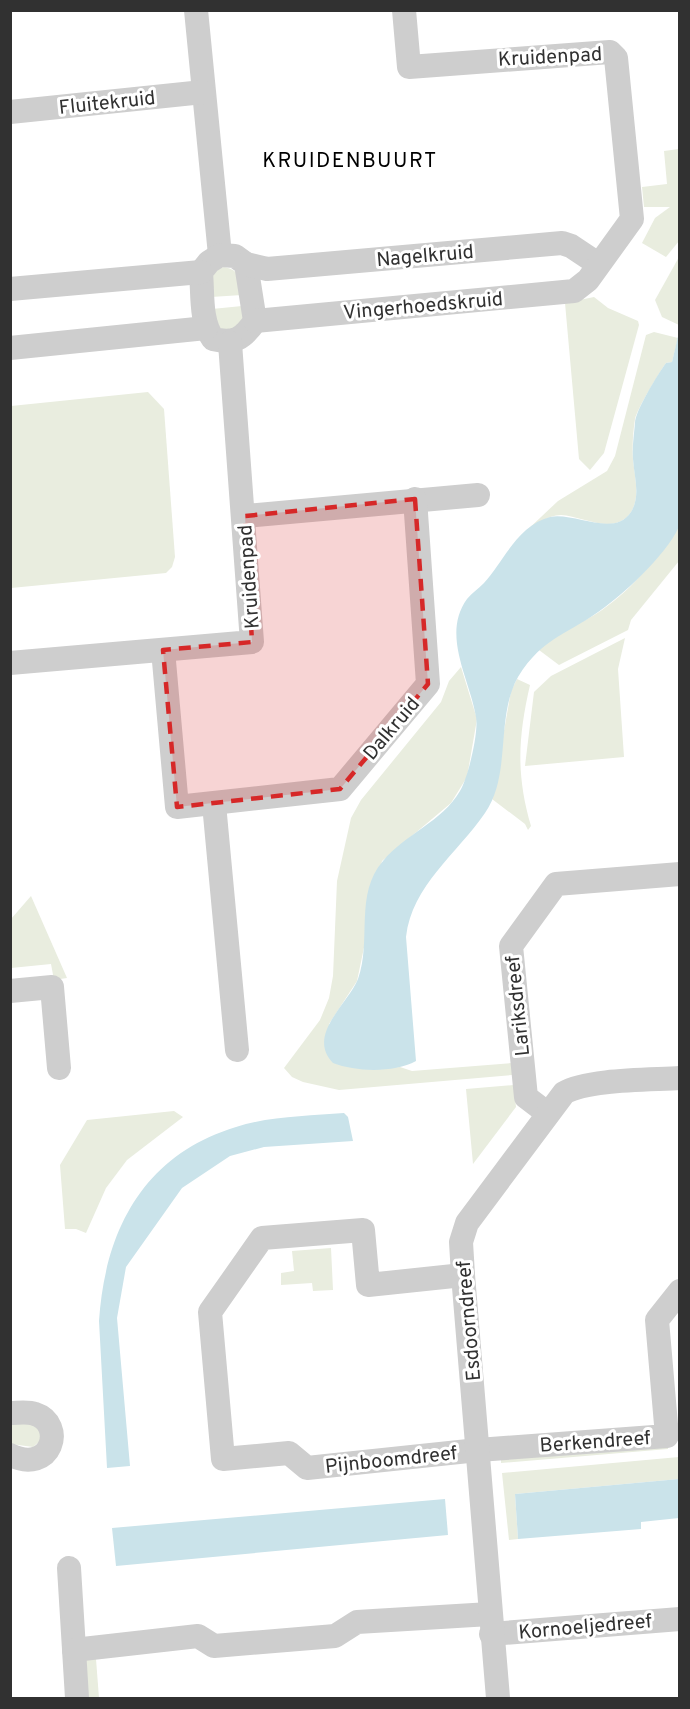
<svg xmlns="http://www.w3.org/2000/svg" width="690" height="1709" viewBox="0 0 690 1709" font-family="Overpass,sans-serif">
  <style>
    .green { fill: #e9eddf }
    .water { fill: #cae3ea }
    .lines { fill: none; stroke-linecap: round; stroke-linejoin: round }
    .minor { stroke: #cecece; stroke-width: 24 }
    .marked { fill: #d62828; fill-opacity: 0.2; stroke: #d62828; stroke-width: 4.5; stroke-dasharray: 12 8; stroke-linejoin: round }
    .labels { text-anchor: middle; stroke-width: 6; stroke-linejoin: round; paint-order: stroke }
    .street-label { font-size: 20px; fill: #313131; stroke: #fff }
    .neighbourhood-label { font-size: 21px; letter-spacing: 1.5px; fill: #000; stroke: #fff }
  </style>
  <rect width="100%" height="100%" fill="#fff"/>
  <g class="green">
    <path d="M 679,149 L 679,241 L 666,257 L 642,243 L 655,218 L 670,207 L 644,207 L 642,187 L 667,184 L 664,151 Z"/>
    <path d="M 679,257 L 679,325 L 662,317 L 655,300 Z"/>
    <path d="M 224,267 C 241,270 240,280 242,295 L 211,297 C 211,283 210,271 224,267 Z"/>
    <path d="M 594,297 L 608,308 L 638,321 L 639,325 L 604,453 L 590,470 L 579,459 L 565,303 Z"/>
    <path d="M 242,306 L 244,322 L 239,330 L 221,331 L 212,309 Z"/>
    <path d="M 654,332 L 678,338 L 672,362 L 666,363 C 659,373 637,409 635,419 C 633,432 632,447 633,460 C 635,479 643,507 623,520 C 606,531 580,516 561,515 C 547,515 536,526 524,533 L 558,501 L 607,471 L 615,456 L 646,335 Z"/>
    <path d="M 148,392 L 164,409 L 175,557 L 172,567 L 166,573 L 11,588 L 11,406 Z"/>
    <path d="M 679,523 L 679,561 L 631,620 L 628,630 L 559,665 L 539,650 C 556,632 582,624 602,610 C 635,587 658,557 679,523 Z"/>
    <path d="M 625,638 L 618,669 L 624,757 L 525,766 L 534,692 L 551,676 Z"/>
    <path d="M 461,667 L 477,719 L 467,777 L 451,803 L 382,861 L 357,981 L 329,1024 L 386,1068 L 400,1067 L 412,1071 L 512,1063 L 512,1075 L 339,1090 L 303,1082 L 292,1077 L 284,1068 L 320,1020 L 329,998 L 333,976 L 337,881 L 351,818 L 361,800 L 441,702 L 449,681 Z"/>
    <path d="M 517,679 L 530,685 C 518,737 516,775 531,826 L 528,830 L 525,824 L 492,799 L 511,691 Z"/>
    <path d="M 31,896 L 67,978 L 54,980 L 51,964 L 11,968 L 11,919 Z"/>
    <path d="M 514,1085 L 516,1107 L 473,1164 L 466,1089 Z"/>
    <path d="M 174,1111 L 183,1117 L 127,1160 L 106,1188 L 86,1233 L 76,1229 L 65,1229 L 60,1165 L 87,1120 Z"/>
    <path d="M 331,1248 L 333,1290 L 313,1291 L 312,1283 L 281,1285 L 281,1273 L 294,1271 L 292,1251 Z"/>
    <path d="M 10,1419 L 37,1426 L 41,1432 L 40,1441 L 33,1447 L 11,1444 Z"/>
    <path d="M 668,1443 L 668,1449 L 501,1463 L 501,1458 Z"/>
    <path d="M 679,1457 L 679,1479 L 515,1494 L 518,1539 L 509,1540 L 502,1473 Z"/>
    <path d="M 96,1659 L 99,1698 L 88,1698 L 84,1660 Z"/>
  </g>
  <g class="water">
    <path d="M 679,332 C 680,379 680,426 680,473 C 680,488 683,508 680,523 C 673,548 626,592 605,607 C 570,634 543,636 518,677 C 495,718 512,774 485,813 C 457,854 412,885 406,937 L 416,1061 C 394,1073 356,1072 333,1063 C 306,1035 348,1004 358,979 C 372,941 354,894 383,861 C 405,834 442,822 460,791 C 468,778 479,732 476,717 C 470,679 441,635 467,599 C 472,593 478,589 484,583 C 503,562 518,525 550,517 C 575,512 614,538 631,512 C 641,495 634,477 633,459 C 632,447 634,435 635,423 C 635,411 658,374 666,363 L 672,362 Z"/>
    <path d="M 344,1113 L 348,1117 L 353,1141 L 264,1147 L 230,1156 L 182,1188 L 126,1267 L 117,1318 L 130,1466 L 107,1468 L 99,1321 C 105,1231 143,1155 236,1127 C 270,1116 309,1116 344,1113 Z"/>
    <path d="M 679,1479 L 679,1518 L 641,1522 L 641,1529 L 518,1539 L 515,1494 Z"/>
    <path d="M 445,1499 L 448,1535 L 116,1566 L 112,1528 Z"/>
  </g>
  <g class="lines">
    <g class="minor">
      <path d="M 196,10 L 220,255"/>
      <path d="M 10,112 L 203,92"/>
      <path d="M 220,255 L 235,256 L 246,264 L 255,321 C 243,339 234,344 213,339 C 200,320 203,295 201,272 L 209,262 Z"/>
      <path d="M 246,264 L 267,269 L 562,243 L 571,246 L 598,264"/>
      <path d="M 10,289 L 201,272"/>
      <path d="M 255,321 L 574,291 L 588,280 L 632,219 L 616,58 L 610,52 L 409,67 L 404,10"/>
      <path d="M 10,348 L 206,328"/>
      <path d="M 245,516 L 478,495"/>
      <path d="M 163,650 L 177,807 L 340,789 L 428,684 L 415,499"/>
      <path d="M 10,663 L 252,642 L 230,343"/>
      <path d="M 214,804 L 237,1050"/>
      <path d="M 10,991 L 52,987 L 59,1068"/>
      <path d="M 547,1113 L 526,1097 L 511,946 L 556,884 L 680,874"/>
      <path d="M 463,1275 L 368,1285 L 363,1230 L 262,1238 L 210,1312 L 223,1459 L 289,1453 L 307,1468 L 478,1450 L 667,1436 L 657,1320 L 680,1291"/>
      <path d="M 10,1413 C 18,1413 27,1411 35,1414 C 66,1424 52,1475 10,1455"/>
      <path d="M 69,1568 L 77,1698"/>
      <path d="M 491,1634 L 680,1619"/>
      <path d="M 74,1650 L 198,1636 L 214,1646 L 335,1636 L 357,1622 L 490,1614"/>
      <path d="M 498,1698 L 463,1275 L 461,1242 L 467,1223 L 564,1093 C 587,1079 651,1080 680,1078"/>
    </g>
  </g>
  <path class="marked" d="M 415,499 L 428,684 L 340,789 L 177,807 L 163,650 L 252,642 L 245,516 Z"/>
  <g class="labels">
    <g class="street-label">
      <text transform="translate(550 56) rotate(-3)" y="7">Kruidenpad</text>
      <text transform="translate(107 102) rotate(-6)" y="7">Fluitekruid</text>
      <text transform="translate(425 255) rotate(-5)" y="7">Nagelkruid</text>
      <text transform="translate(423 305) rotate(-5)" y="7">Vingerhoedskruid</text>
      <text transform="translate(248 577) rotate(-94)" y="7">Kruidenpad</text>
      <text transform="translate(391 728) rotate(-50)" y="7">Dalkruid</text>
      <text transform="translate(517 1006) rotate(-96)" y="7">Lariksdreef</text>
      <text transform="translate(468 1321) rotate(-95)" y="7">Esdoorndreef</text>
      <text transform="translate(595 1441) rotate(-4)" y="7">Berkendreef</text>
      <text transform="translate(391 1459) rotate(-6)" y="7">Pijnboomdreef</text>
      <text transform="translate(585 1626) rotate(-5)" y="7">Kornoeljedreef</text>
    </g>
    <g class="neighbourhood-label">
      <text x="350" y="167">KRUIDENBUURT</text>
    </g>
  </g>
  <rect width="690" height="1709" fill="none" stroke="#313131" stroke-width="24"/>
</svg>
